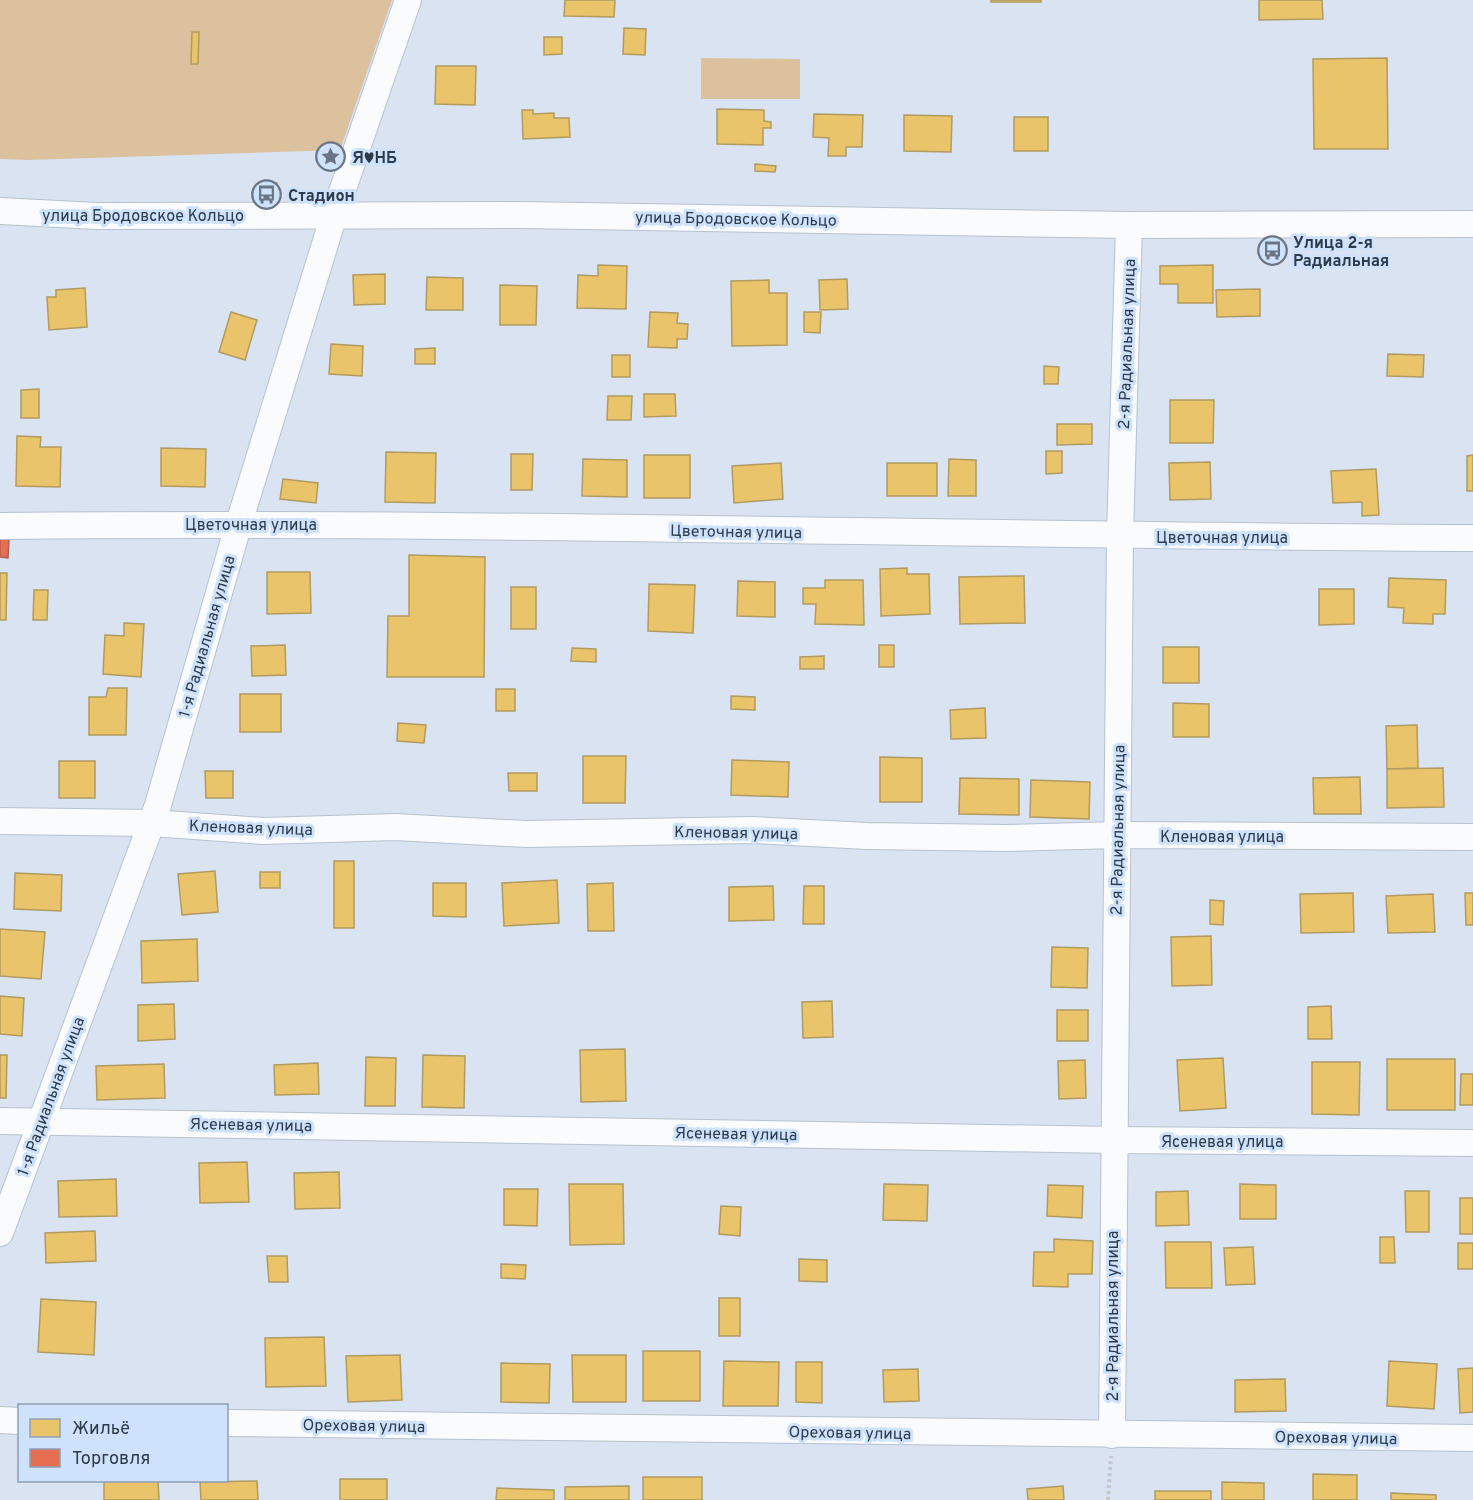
<svg xmlns="http://www.w3.org/2000/svg" width="1473" height="1500" viewBox="0 0 1473 1500" font-family="Overpass,sans-serif">
  <style>
    .green { fill: #dbc19d }
    .homes { fill: #e9c46a; stroke: #b19b60; stroke-width: 1.5 }
    .shops { fill: #e76f51; stroke: #af5f4f; stroke-width: 1.5 }
    .lines { fill: none; stroke-linecap: round; stroke-linejoin: round }
    .minor-casing { stroke: #b7c1cf; stroke-width: 28 }
    .path { stroke: #c2c6cc; stroke-width: 4; stroke-dasharray: 3 3; stroke-linecap: butt }
    .minor { stroke: #f9fbfd; stroke-width: 26 }
    .labels { text-anchor: middle; stroke-width: 6; stroke-linejoin: round; paint-order: stroke }
    .poi-label { font-size: 16px; font-weight: bold; fill: #2d3a4a; stroke: #cfe2fc; text-anchor: start }
    .street-label { font-size: 16px; fill: #2d3a4a; stroke: #cfe2fc }
  </style>
  <rect width="100%" height="100%" fill="#dae3f2"/>
  <g class="green">
    <path d="M 0,0 L 392,0 L 340,150 L 28,160 L 0,159 Z"/>
    <path d="M 701,58 L 800,59 L 800,99 L 701,99 Z"/>
  </g>
  <g class="homes">
    <path d="M 565,0 L 615,0 L 614,17 L 564,16 Z"/>
    <rect x="991" y="0" width="50" height="2"/>
    <path d="M 1259,0 L 1322,0 L 1323,19 L 1259,20 Z"/>
    <path d="M 624,28 L 646,29 L 645,55 L 623,54 Z"/>
    <path d="M 192,32 L 199,32 L 198,64 L 191,64 Z"/>
    <path d="M 544,37 L 562,37 L 562,54 L 544,55 Z"/>
    <path d="M 1387,58 L 1388,149 L 1314,149 L 1313,59 Z"/>
    <path d="M 436,66 L 476,66 L 475,105 L 435,104 Z"/>
    <path d="M 717,109 L 764,110 L 764,121 L 771,122 L 771,128 L 763,128 L 763,145 L 717,144 Z"/>
    <path d="M 522,110 L 533,110 L 533,114 L 554,113 L 554,118 L 569,118 L 570,137 L 523,139 Z"/>
    <path d="M 814,114 L 863,115 L 862,147 L 846,147 L 846,156 L 828,156 L 829,138 L 813,137 Z"/>
    <path d="M 904,115 L 952,116 L 951,152 L 904,151 Z"/>
    <rect x="1014" y="117" width="34" height="34"/>
    <path d="M 755,164 L 776,166 L 775,172 L 755,171 Z"/>
    <rect x="262" y="183" width="15" height="6"/>
    <path d="M 598,265 L 627,266 L 626,309 L 577,308 L 578,275 L 598,276 Z"/>
    <path d="M 1213,265 L 1213,303 L 1178,303 L 1178,284 L 1160,284 L 1160,266 Z"/>
    <path d="M 385,274 L 385,304 L 354,305 L 353,275 Z"/>
    <path d="M 427,277 L 463,278 L 463,310 L 426,310 Z"/>
    <path d="M 847,279 L 848,309 L 820,310 L 819,280 Z"/>
    <path d="M 769,280 L 769,293 L 787,293 L 787,345 L 732,346 L 731,281 Z"/>
    <path d="M 500,285 L 537,286 L 536,325 L 500,325 Z"/>
    <path d="M 85,288 L 87,327 L 49,330 L 47,297 L 56,297 L 56,290 Z"/>
    <path d="M 1260,289 L 1260,316 L 1217,317 L 1216,290 Z"/>
    <path d="M 231,312 L 257,320 L 245,360 L 219,352 Z"/>
    <path d="M 650,312 L 678,313 L 677,323 L 688,324 L 687,339 L 677,339 L 677,348 L 648,347 Z"/>
    <path d="M 804,312 L 821,312 L 820,333 L 804,332 Z"/>
    <path d="M 331,344 L 363,346 L 362,376 L 329,374 Z"/>
    <path d="M 435,348 L 435,364 L 415,364 L 415,349 Z"/>
    <path d="M 1388,354 L 1424,355 L 1423,377 L 1387,376 Z"/>
    <rect x="612" y="355" width="18" height="22"/>
    <path d="M 1044,366 L 1059,367 L 1058,384 L 1044,384 Z"/>
    <path d="M 39,389 L 39,418 L 21,418 L 21,390 Z"/>
    <path d="M 644,394 L 675,394 L 676,416 L 644,417 Z"/>
    <path d="M 608,396 L 632,396 L 631,420 L 607,420 Z"/>
    <path d="M 1170,400 L 1214,400 L 1213,443 L 1170,443 Z"/>
    <path d="M 1057,424 L 1092,424 L 1092,444 L 1057,445 Z"/>
    <path d="M 17,436 L 41,437 L 40,447 L 61,447 L 60,487 L 16,486 Z"/>
    <path d="M 161,448 L 206,449 L 205,487 L 161,486 Z"/>
    <path d="M 1046,451 L 1062,451 L 1062,473 L 1046,474 Z"/>
    <path d="M 386,452 L 436,453 L 435,503 L 385,502 Z"/>
    <path d="M 511,454 L 533,454 L 532,490 L 511,490 Z"/>
    <rect x="644" y="455" width="46" height="43"/>
    <path d="M 1473,455 L 1473,491 L 1467,491 L 1467,456 Z"/>
    <path d="M 583,459 L 627,460 L 627,497 L 582,496 Z"/>
    <path d="M 949,459 L 976,460 L 976,496 L 948,496 Z"/>
    <path d="M 1210,462 L 1211,499 L 1170,500 L 1169,463 Z"/>
    <path d="M 781,463 L 783,499 L 734,503 L 732,466 Z"/>
    <rect x="887" y="463" width="50" height="33"/>
    <path d="M 1376,469 L 1379,515 L 1362,516 L 1362,502 L 1333,503 L 1331,471 Z"/>
    <path d="M 283,479 L 318,483 L 316,503 L 280,499 Z"/>
    <path d="M 409,555 L 485,557 L 484,677 L 387,677 L 388,616 L 409,616 Z"/>
    <path d="M 907,568 L 907,574 L 929,574 L 930,614 L 881,616 L 880,569 Z"/>
    <path d="M 267,572 L 310,572 L 311,613 L 267,614 Z"/>
    <path d="M 0,573 L 7,573 L 6,620 L 0,620 Z"/>
    <path d="M 1024,576 L 1025,623 L 960,624 L 959,577 Z"/>
    <path d="M 1389,578 L 1446,580 L 1445,614 L 1433,614 L 1433,624 L 1403,623 L 1404,608 L 1388,607 Z"/>
    <path d="M 825,580 L 863,580 L 864,625 L 815,624 L 816,604 L 803,604 L 803,588 L 825,588 Z"/>
    <path d="M 738,581 L 775,582 L 775,617 L 737,616 Z"/>
    <path d="M 649,584 L 695,585 L 693,633 L 648,631 Z"/>
    <rect x="511" y="587" width="25" height="42"/>
    <path d="M 1319,589 L 1354,589 L 1354,624 L 1319,625 Z"/>
    <path d="M 34,590 L 48,590 L 47,620 L 33,620 Z"/>
    <path d="M 124,623 L 144,624 L 141,677 L 103,674 L 105,635 L 124,636 Z"/>
    <path d="M 285,645 L 286,675 L 252,676 L 251,646 Z"/>
    <rect x="879" y="645" width="15" height="22"/>
    <rect x="1163" y="647" width="36" height="36"/>
    <path d="M 572,648 L 596,649 L 596,662 L 571,661 Z"/>
    <path d="M 824,656 L 824,669 L 800,669 L 800,657 Z"/>
    <path d="M 108,688 L 127,688 L 126,735 L 89,735 L 89,697 L 106,697 Z"/>
    <rect x="496" y="689" width="19" height="22"/>
    <rect x="240" y="694" width="41" height="38"/>
    <path d="M 731,696 L 755,697 L 755,710 L 731,709 Z"/>
    <path d="M 1173,703 L 1209,704 L 1209,737 L 1173,737 Z"/>
    <path d="M 985,708 L 986,738 L 951,739 L 950,710 Z"/>
    <path d="M 398,723 L 426,725 L 424,743 L 397,741 Z"/>
    <path d="M 1417,725 L 1418,768 L 1387,769 L 1386,726 Z"/>
    <path d="M 583,756 L 626,756 L 625,803 L 583,803 Z"/>
    <path d="M 880,757 L 922,758 L 922,802 L 880,802 Z"/>
    <path d="M 732,760 L 789,762 L 788,797 L 731,795 Z"/>
    <rect x="59" y="761" width="36" height="37"/>
    <path d="M 1443,768 L 1444,807 L 1387,808 L 1387,769 Z"/>
    <path d="M 205,771 L 233,771 L 233,798 L 206,798 Z"/>
    <path d="M 508,773 L 537,773 L 537,791 L 509,791 Z"/>
    <path d="M 1360,777 L 1361,814 L 1314,814 L 1313,778 Z"/>
    <path d="M 960,778 L 1019,779 L 1019,815 L 959,814 Z"/>
    <path d="M 1031,780 L 1090,782 L 1089,819 L 1030,817 Z"/>
    <rect x="334" y="861" width="20" height="67"/>
    <path d="M 215,871 L 218,912 L 182,915 L 178,874 Z"/>
    <rect x="260" y="872" width="20" height="16"/>
    <path d="M 15,873 L 62,875 L 61,911 L 14,909 Z"/>
    <path d="M 557,880 L 559,923 L 504,926 L 502,883 Z"/>
    <path d="M 433,883 L 466,883 L 466,917 L 433,916 Z"/>
    <path d="M 613,883 L 614,931 L 588,931 L 587,884 Z"/>
    <path d="M 773,886 L 774,920 L 729,921 L 729,887 Z"/>
    <path d="M 804,886 L 824,886 L 824,924 L 803,924 Z"/>
    <path d="M 1353,893 L 1354,932 L 1301,933 L 1300,894 Z"/>
    <path d="M 1465,893 L 1473,893 L 1473,925 L 1466,925 Z"/>
    <path d="M 1433,894 L 1435,932 L 1388,933 L 1386,896 Z"/>
    <path d="M 1210,900 L 1224,901 L 1223,925 L 1210,924 Z"/>
    <path d="M 0,929 L 45,932 L 41,979 L 0,976 Z"/>
    <path d="M 1211,936 L 1212,985 L 1172,986 L 1171,937 Z"/>
    <path d="M 197,939 L 198,981 L 142,983 L 141,941 Z"/>
    <path d="M 1052,947 L 1088,948 L 1087,988 L 1051,987 Z"/>
    <path d="M 0,996 L 24,998 L 22,1036 L 0,1034 Z"/>
    <path d="M 832,1001 L 833,1037 L 803,1038 L 802,1002 Z"/>
    <path d="M 174,1004 L 175,1039 L 138,1041 L 138,1005 Z"/>
    <path d="M 1331,1006 L 1332,1039 L 1308,1039 L 1308,1007 Z"/>
    <rect x="1057" y="1010" width="31" height="31"/>
    <path d="M 625,1049 L 626,1101 L 581,1102 L 580,1050 Z"/>
    <path d="M 0,1055 L 7,1055 L 6,1098 L 0,1098 Z"/>
    <path d="M 423,1055 L 465,1056 L 464,1108 L 422,1107 Z"/>
    <path d="M 366,1057 L 396,1058 L 395,1106 L 365,1106 Z"/>
    <path d="M 1223,1058 L 1226,1108 L 1180,1111 L 1177,1060 Z"/>
    <rect x="1387" y="1059" width="68" height="51"/>
    <path d="M 1085,1060 L 1086,1098 L 1059,1099 L 1058,1061 Z"/>
    <path d="M 1312,1062 L 1360,1062 L 1359,1115 L 1312,1114 Z"/>
    <path d="M 318,1063 L 319,1094 L 275,1095 L 274,1065 Z"/>
    <path d="M 164,1064 L 165,1098 L 97,1100 L 96,1066 Z"/>
    <path d="M 1461,1074 L 1473,1074 L 1473,1105 L 1460,1105 Z"/>
    <path d="M 247,1162 L 249,1202 L 200,1203 L 199,1163 Z"/>
    <path d="M 339,1172 L 340,1208 L 295,1209 L 294,1173 Z"/>
    <path d="M 116,1179 L 117,1216 L 59,1217 L 58,1181 Z"/>
    <path d="M 569,1184 L 623,1184 L 624,1244 L 570,1245 Z"/>
    <path d="M 884,1184 L 928,1185 L 927,1221 L 883,1220 Z"/>
    <path d="M 1240,1184 L 1276,1185 L 1276,1219 L 1240,1219 Z"/>
    <path d="M 1048,1185 L 1083,1186 L 1082,1218 L 1047,1216 Z"/>
    <path d="M 504,1189 L 538,1189 L 537,1226 L 504,1225 Z"/>
    <path d="M 1188,1191 L 1189,1225 L 1156,1226 L 1156,1192 Z"/>
    <path d="M 1405,1191 L 1429,1191 L 1429,1232 L 1406,1232 Z"/>
    <rect x="1460" y="1198" width="13" height="36"/>
    <path d="M 721,1206 L 741,1207 L 740,1236 L 719,1234 Z"/>
    <path d="M 95,1231 L 96,1261 L 46,1263 L 45,1233 Z"/>
    <path d="M 1380,1237 L 1394,1237 L 1395,1263 L 1380,1263 Z"/>
    <path d="M 1054,1239 L 1093,1241 L 1092,1274 L 1068,1274 L 1068,1287 L 1033,1286 L 1034,1252 L 1054,1252 Z"/>
    <path d="M 1165,1242 L 1211,1242 L 1212,1288 L 1166,1288 Z"/>
    <rect x="1458" y="1243" width="15" height="26"/>
    <path d="M 1253,1247 L 1255,1284 L 1226,1285 L 1224,1248 Z"/>
    <path d="M 267,1256 L 287,1256 L 288,1282 L 269,1282 Z"/>
    <path d="M 799,1259 L 827,1260 L 827,1282 L 799,1281 Z"/>
    <path d="M 501,1264 L 526,1265 L 525,1279 L 501,1278 Z"/>
    <rect x="719" y="1298" width="21" height="38"/>
    <path d="M 41,1299 L 96,1302 L 94,1355 L 38,1352 Z"/>
    <path d="M 324,1337 L 326,1386 L 266,1387 L 265,1338 Z"/>
    <rect x="643" y="1351" width="57" height="50"/>
    <path d="M 400,1355 L 402,1400 L 348,1402 L 346,1356 Z"/>
    <path d="M 572,1355 L 626,1355 L 626,1402 L 573,1402 Z"/>
    <path d="M 724,1361 L 779,1362 L 778,1406 L 723,1406 Z"/>
    <path d="M 1389,1361 L 1437,1364 L 1434,1409 L 1387,1406 Z"/>
    <path d="M 796,1362 L 822,1362 L 822,1403 L 796,1402 Z"/>
    <path d="M 501,1363 L 550,1364 L 549,1403 L 501,1402 Z"/>
    <path d="M 1473,1368 L 1473,1412 L 1460,1413 L 1458,1369 Z"/>
    <path d="M 918,1369 L 919,1401 L 884,1402 L 883,1370 Z"/>
    <path d="M 1285,1379 L 1286,1411 L 1235,1412 L 1235,1380 Z"/>
    <path d="M 1313,1474 L 1357,1475 L 1357,1500 L 1313,1500 Z"/>
    <rect x="643" y="1477" width="59" height="23"/>
    <rect x="340" y="1479" width="47" height="21"/>
    <path d="M 104,1480 L 158,1480 L 159,1500 L 104,1500 Z"/>
    <path d="M 257,1481 L 258,1500 L 201,1500 L 200,1482 Z"/>
    <path d="M 1222,1482 L 1264,1483 L 1264,1500 L 1222,1500 Z"/>
    <path d="M 629,1486 L 629,1500 L 565,1500 L 565,1487 Z"/>
    <path d="M 1063,1486 L 1064,1500 L 1028,1500 L 1027,1489 Z"/>
    <path d="M 497,1488 L 554,1490 L 554,1500 L 496,1500 Z"/>
    <rect x="1155" y="1491" width="56" height="9"/>
    <path d="M 1391,1493 L 1436,1495 L 1436,1500 L 1391,1500 Z"/>
  </g>
  <path class="shops" d="M 0,538 L 9,538 L 8,558 L 0,557 Z"/>
  <g class="lines">
    <defs>
      <g id="minor">
        <path d="M 0,211 L 97,216 L 522,215 L 1129,225 L 1473,224"/>
        <path d="M 0,526 C 491,521 982,536 1473,538"/>
        <path d="M 0,821 L 152,823 L 263,831 L 395,827 L 526,834 L 753,830 L 867,836 L 1005,838 L 1118,835 L 1473,837"/>
        <path d="M 0,1121 L 1113,1140 L 1473,1143"/>
        <path d="M 0,1233 L 158,805 L 239,523 L 334,215 L 408,0"/>
        <path d="M 0,1420 L 20,1421"/>
        <path d="M 226,1423 L 1473,1438"/>
        <path d="M 1112,1435 L 1120,536 L 1129,225"/>
      </g>
    </defs>
    <use href="#minor" class="minor-casing"/>
    <path class="path" d="M 1108,1500 L 1111,1456"/>
    <use href="#minor" class="minor"/>
  </g>
  <defs>
    <symbol id="sight-ring" viewBox="-11 -11 22 22"><circle r="9.5" fill="#cfe2fc" stroke="#6a7585" stroke-width="1.5"/><path d="M0-6L1.8-2.2L6-1.7L2.9 1.2L3.7 5.4L0 3.3L-3.7 5.4L-2.9 1.2L-6-1.7L-1.8-2.2Z" fill="#6a7585"/></symbol>
    <symbol id="bus-ring" viewBox="-11 -11 22 22"><circle r="9.5" fill="#cfe2fc" stroke="#6a7585" stroke-width="1.5"/><path d="M-5-6H5V4H4V6H2V4H-2V6H-4V4H-5ZM-3.5-4V0h7V-4ZM-3.5 1.2v1.5H-2V1.2ZM2 1.2v1.5H3.5V1.2Z" fill="#6a7585"/></symbol>
  </defs>
  <g fill-rule="evenodd">
    <use href="#sight-ring" x="314" y="140" width="33" height="33"/>
    <use href="#bus-ring" x="250" y="178" width="33" height="33"/>
    <use href="#bus-ring" x="1256" y="234" width="33" height="33"/>
  </g>
  <g class="labels">
    <g class="poi-label">
      <text x="352" y="163">Я♥НБ</text>
      <text x="288" y="201">Стадион</text>
      <text x="1293" y="248">Улица 2-я<tspan x="1293" dy="18">Радиальная</tspan></text>
    </g>
    <g class="street-label">
      <text x="143" y="221">улица Бродовское Кольцо</text>
      <text transform="translate(736 218) rotate(1)" y="6">улица Бродовское Кольцо</text>
      <text transform="translate(1126 344) rotate(-88)" y="6">2-я Радиальная улица</text>
      <text x="251" y="530">Цветочная улица</text>
      <text transform="translate(736 531) rotate(1)" y="6">Цветочная улица</text>
      <text x="1222" y="543">Цветочная улица</text>
      <text transform="translate(206 636) rotate(-74)" y="6">1-я Радиальная улица</text>
      <text transform="translate(251 827) rotate(2)" y="6">Кленовая улица</text>
      <text transform="translate(1117 830) rotate(-89)" y="6">2-я Радиальная улица</text>
      <text transform="translate(736 832) rotate(1)" y="6">Кленовая улица</text>
      <text x="1222" y="842">Кленовая улица</text>
      <text transform="translate(50 1096) rotate(-70)" y="6">1-я Радиальная улица</text>
      <text transform="translate(251 1124) rotate(1)" y="6">Ясеневая улица</text>
      <text transform="translate(736 1133) rotate(1)" y="6">Ясеневая улица</text>
      <text x="1222" y="1147">Ясеневая улица</text>
      <text transform="translate(1112 1316) rotate(-90)" y="6">2-я Радиальная улица</text>
      <text transform="translate(364 1425) rotate(1)" y="6">Ореховая улица</text>
      <text transform="translate(850 1432) rotate(1)" y="6">Ореховая улица</text>
      <text transform="translate(1336 1437) rotate(1)" y="6">Ореховая улица</text>
    </g>
  </g>
  <rect x="18" y="1404" width="210" height="78" fill="#cfe2fc" stroke="#8e9fb5" stroke-width="1.5"/>
  <rect x="30" y="1419" width="30" height="18" fill="#e9c46a" stroke="#8e9fb5" stroke-width="1.5"/>
  <text x="72" y="1434" font-size="18" fill="#2d3a4a">Жильё</text>
  <rect x="30" y="1449" width="30" height="18" fill="#e76f51" stroke="#8e9fb5" stroke-width="1.5"/>
  <text x="72" y="1464" font-size="18" fill="#2d3a4a">Торговля</text>
</svg>
